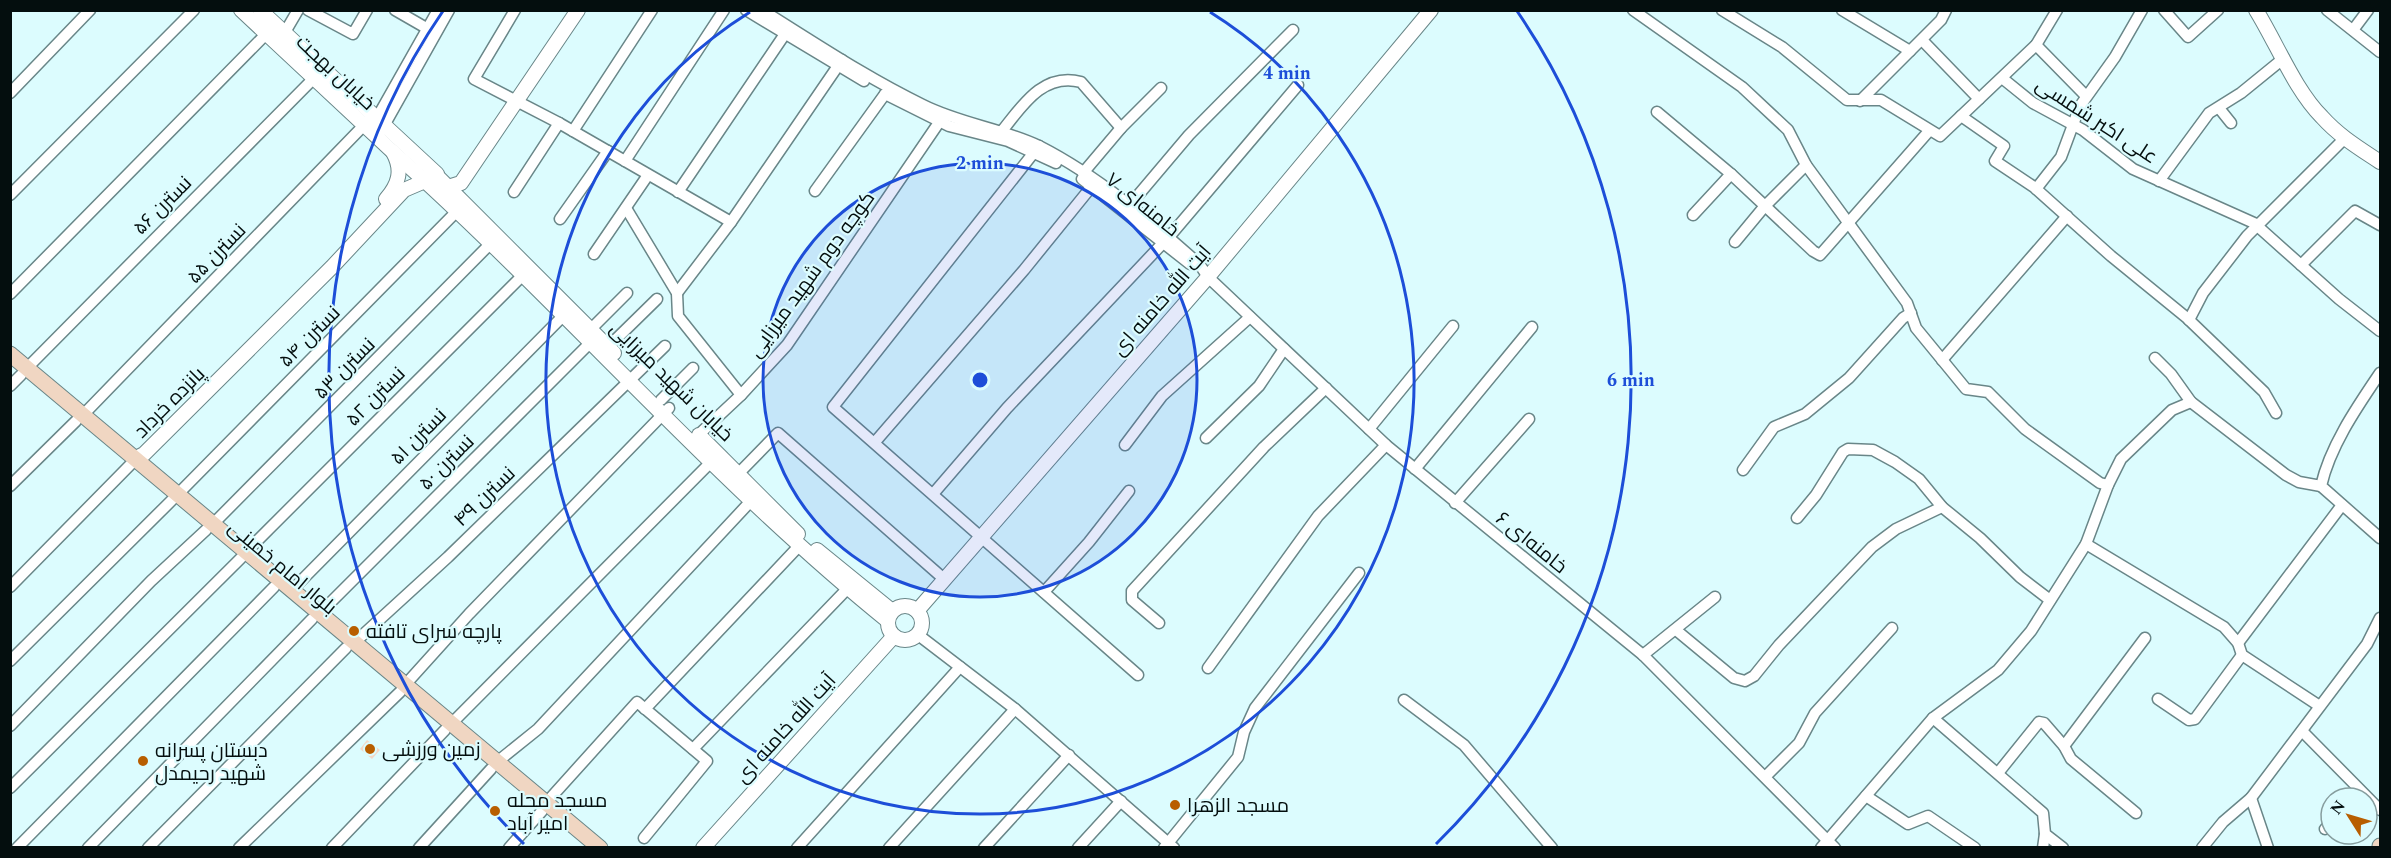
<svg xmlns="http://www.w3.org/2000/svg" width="2391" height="858" viewBox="0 0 2391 858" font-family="Spectral,Cairo,serif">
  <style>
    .pitch { fill: #f3d8c6 }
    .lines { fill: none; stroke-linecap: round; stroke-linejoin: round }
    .minor-casing { stroke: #698688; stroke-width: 13 }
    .tertiary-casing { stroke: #698688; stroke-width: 16 }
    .secondary-casing { stroke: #698688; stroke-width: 17 }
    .minor { stroke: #fff; stroke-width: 10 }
    .tertiary { stroke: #fff; stroke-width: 14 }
    .secondary { stroke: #f0d6c2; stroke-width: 15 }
    .ring { fill: none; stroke: #1d4ed8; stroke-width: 3 }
    .poi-dot { fill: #b85e00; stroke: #dcfcfe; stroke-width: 2 }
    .labels { text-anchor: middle; stroke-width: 4.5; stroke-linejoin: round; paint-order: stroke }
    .street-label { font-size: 20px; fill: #040e0e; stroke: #dcfcfe }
    .poi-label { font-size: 20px; fill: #040e0e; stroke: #dcfcfe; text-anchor: start }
    .centre { fill: #1d4ed8; stroke: #dcfcfe; stroke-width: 3 }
    .ring-label { font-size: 18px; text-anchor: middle; font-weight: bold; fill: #1d4ed8; stroke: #dcfcfe; stroke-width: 4.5; stroke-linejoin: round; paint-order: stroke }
  </style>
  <rect width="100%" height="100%" fill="#dcfcfe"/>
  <path class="pitch" d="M 367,740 L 380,750 L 372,759 L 360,749 Z"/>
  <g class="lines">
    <defs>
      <g id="minor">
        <path d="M 308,10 L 353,34 L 367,10"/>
        <path d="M 395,10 L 428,29"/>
        <path d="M 515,10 L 474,79 L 559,123 L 731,222 L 842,60"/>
        <path d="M 746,10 L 864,81"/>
        <path d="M 762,10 C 815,43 867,78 923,105 C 961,124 1001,128 1039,146 C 1098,176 1152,222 1200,265 L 1208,277 L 1386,445 L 1643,655 L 1835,848"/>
        <path d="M 1633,10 L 1742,87 L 1788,130 L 1806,165 L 1907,303 L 1916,328 L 1966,389 L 1988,392 L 2025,429 L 2100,483 L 2108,485"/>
        <path d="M 1722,10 L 1782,47 L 1847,100 L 1881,100 L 1940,136 L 2036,45 L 2057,10"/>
        <path d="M 1842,10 L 1910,51"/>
        <path d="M 2164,10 L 2188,37 L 2218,10"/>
        <path d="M 2327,10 L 2380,52"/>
        <path d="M 2353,30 L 2368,10"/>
        <path d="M 281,39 L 298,10"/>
        <path d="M 1922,40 L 1979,99"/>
        <path d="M 2036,45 L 2086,96"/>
        <path d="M 2002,78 L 2033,103 L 2083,130 L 2133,169 L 2254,223 L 2339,299 L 2380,331"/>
        <path d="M 10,93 L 90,10"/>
        <path d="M 885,94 L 949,126 L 1008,141 L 1056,163"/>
        <path d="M 1860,101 L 1941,20 L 1946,10"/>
        <path d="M 2219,108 L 2231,123"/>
        <path d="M 1657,112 L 1731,174 L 1813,251 L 1820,255 L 1929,131"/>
        <path d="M 1961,116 L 2004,146 L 1995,161 L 2034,187 L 2111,256 L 2187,318 L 2264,392 L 2276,413"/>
        <path d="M 373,125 L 438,10"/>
        <path d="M 381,131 L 449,10"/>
        <path d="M 573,131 L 652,10"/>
        <path d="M 1000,137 L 1002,131 C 1022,106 1043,72 1081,82 L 1121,128"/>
        <path d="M 1039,146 L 833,407 L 1138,675"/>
        <path d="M 625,161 L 724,10"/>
        <path d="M 1083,173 L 1121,128 L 1161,88"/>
        <path d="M 1082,179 L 1190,264"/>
        <path d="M 2159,181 L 2209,113 L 2241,93 L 2284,58"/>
        <path d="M 2036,189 L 2061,157 L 2080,106 L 2115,57 L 2142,10"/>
        <path d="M 815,191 L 885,94"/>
        <path d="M 514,192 L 559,123"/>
        <path d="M 678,192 L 789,28"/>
        <path d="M 10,195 L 194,10"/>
        <path d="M 1129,206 L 1189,135 L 1293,30"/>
        <path d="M 626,208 L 677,293 L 678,316 L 741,395"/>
        <path d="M 1693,215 L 1731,174"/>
        <path d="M 560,219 L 608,151"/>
        <path d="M 1169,237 L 1298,85"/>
        <path d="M 1735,242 L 1764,207 L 1806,165"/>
        <path d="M 594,254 L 648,175"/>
        <path d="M 2301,265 L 2355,211 L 2380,225"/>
        <path d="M 677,293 L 731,222"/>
        <path d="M 10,294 L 271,29"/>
        <path d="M 2189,320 L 2203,293 L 2247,236 L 2344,139"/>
        <path d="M 591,329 L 627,293"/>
        <path d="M 608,347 L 657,299"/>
        <path d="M 2155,358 L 2171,374 L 2191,402 L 2286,475 L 2299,482 L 2321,486"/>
        <path d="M 1942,360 L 2067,216"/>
        <path d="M 27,368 L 318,74"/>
        <path d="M 2380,373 C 2357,407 2330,446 2321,486 L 2380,538"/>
        <path d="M 10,386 L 21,375"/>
        <path d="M 661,400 L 693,368"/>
        <path d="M 83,415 L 369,120"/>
        <path d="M 1369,429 L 1453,326"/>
        <path d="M 1206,438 L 1259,386 L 1284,349"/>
        <path d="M 694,439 L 741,395 L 787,345 L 942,118"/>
        <path d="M 875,442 L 1024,270 L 1092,186"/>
        <path d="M 1125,445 L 1162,396 L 1250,317"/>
        <path d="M 1415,469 L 1532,327"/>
        <path d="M 1743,470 L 1774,427 L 1805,414 L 1849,378 L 1903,318 L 1911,313"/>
        <path d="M 738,474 L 778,433 L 944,579"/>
        <path d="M 10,486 L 76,421"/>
        <path d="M 178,494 L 462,206"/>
        <path d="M 933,494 L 1007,408 L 1163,243"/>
        <path d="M 1455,503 L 1529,419"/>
        <path d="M 1797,518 L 1816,495 L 1843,452 L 1848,449 L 1873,450 L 1895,462 L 1919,479 L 1942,507 L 1980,538 L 2020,577 L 2050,600"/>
        <path d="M 214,523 L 496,238"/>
        <path d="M 2086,544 L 2224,627 L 2238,643 L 2242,655 L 2318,705"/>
        <path d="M 246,552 L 528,270"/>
        <path d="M 10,587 L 130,465"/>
        <path d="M 292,590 L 568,311"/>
        <path d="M 1044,592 L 1089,542 L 1129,491"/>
        <path d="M 320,613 L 595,338"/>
        <path d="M 1159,623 L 1132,600 L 1132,591 L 1264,447 L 1326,388"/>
        <path d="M 1676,630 L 1734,678 L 1745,681 L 1754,676 L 1779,645 L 1872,547 L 1896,529 L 1942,507"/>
        <path d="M 917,634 L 1015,709 L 1174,848"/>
        <path d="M 355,642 L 448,557 L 665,346"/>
        <path d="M 2238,643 L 2342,505"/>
        <path d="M 1643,655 L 1715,597"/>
        <path d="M 10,661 L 172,500"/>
        <path d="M 1208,668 L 1318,516 L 1386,445"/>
        <path d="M 405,685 L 469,614 L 669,408"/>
        <path d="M 2158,699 L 2189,720 L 2195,719 L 2242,655"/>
        <path d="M 1404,700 L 1464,745 L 1552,848"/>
        <path d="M 645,709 L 799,546"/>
        <path d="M 1933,718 L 2043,813 L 2045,834 L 2063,848"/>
        <path d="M 451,724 L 716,457"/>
        <path d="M 10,726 L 151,581 L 206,530"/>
        <path d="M 2302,731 L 2380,810"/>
        <path d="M 2064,746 L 2145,638"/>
        <path d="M 693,749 L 848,588"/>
        <path d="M 497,762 L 538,729 L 750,502"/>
        <path d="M 1998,773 L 2039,722 L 2044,723 L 2064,746 L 2071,759 L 2136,813"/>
        <path d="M 1765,777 L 1799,743 L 1815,713 L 1892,628"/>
        <path d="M 10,788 L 241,558"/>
        <path d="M 1866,796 L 1908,824 L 1928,816 L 1975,848"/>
        <path d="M 2251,798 L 2268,848"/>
        <path d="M 546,803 L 637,702 L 707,761 L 644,838"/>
        <path d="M 2325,829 L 2331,823"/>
        <path d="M 17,848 L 274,587"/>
        <path d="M 88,848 L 312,619"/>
        <path d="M 148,848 L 346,648"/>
        <path d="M 239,848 L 400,692"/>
        <path d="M 332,848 L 445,730"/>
        <path d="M 419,848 L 491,769"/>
        <path d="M 509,848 L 542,811"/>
        <path d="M 797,848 L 960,667"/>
        <path d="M 889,848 L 1015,709"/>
        <path d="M 984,848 L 1069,755"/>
        <path d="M 1078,848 L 1121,801"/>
        <path d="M 1164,848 L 1238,757 L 1244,732 L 1255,708 L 1359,573"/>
        <path d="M 1821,848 L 1933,718 L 1998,670 L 2031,631 L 2086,544 L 2108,485 L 2121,459 L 2172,410 L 2191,402"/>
        <path d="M 2043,848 L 2045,834"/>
        <path d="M 2202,848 L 2223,822 L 2251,798 L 2367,644 L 2380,618"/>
      </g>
      <g id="tertiary">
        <path d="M 241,10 L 393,152 C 403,170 399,184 386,199"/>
        <path d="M 260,10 L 437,174"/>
        <path d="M 2256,10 C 2277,44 2295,90 2322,117 C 2339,136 2359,148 2380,162"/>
        <path d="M 393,152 C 562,303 711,478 888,621"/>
        <path d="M 431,170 L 614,353"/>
        <path d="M 699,435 L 798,534"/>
        <path d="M 134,459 L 144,454 L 332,267 L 404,190 L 425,181 L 445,188 L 461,183 L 578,10"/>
        <path d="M 817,550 L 892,611"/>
        <circle cx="905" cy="623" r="17"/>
        <path d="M 917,611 L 1208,277 L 1431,10"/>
        <path d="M 703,848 L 894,636"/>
      </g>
      <g id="secondary">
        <path d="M 10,354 L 600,848"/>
        <path d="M 2380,848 L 2380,846"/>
      </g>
    </defs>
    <use href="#minor" class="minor-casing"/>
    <use href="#tertiary" class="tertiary-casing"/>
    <use href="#secondary" class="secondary-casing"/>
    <use href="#minor" class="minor"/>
    <use href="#tertiary" class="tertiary"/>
    <use href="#secondary" class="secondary"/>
  </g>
  <circle cx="980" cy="380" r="217" fill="#1d4ed8" fill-opacity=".12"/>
  <g class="ring">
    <circle cx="980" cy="380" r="217"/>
    <path d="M1210 12A434 434 0 1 1 750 12"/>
    <path d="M524 844A651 651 0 0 1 443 11M1517 11A651 651 0 0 1 1436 844"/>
  </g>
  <g class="poi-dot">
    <circle cx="354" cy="631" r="6"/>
    <circle cx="370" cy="749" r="6"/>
    <circle cx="143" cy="761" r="6"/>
    <circle cx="1175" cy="805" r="6"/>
    <circle cx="495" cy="811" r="6"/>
  </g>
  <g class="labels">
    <g class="street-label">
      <text transform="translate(336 72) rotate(43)" y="7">خیابان بهجت</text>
      <text transform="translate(2097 120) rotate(33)" y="7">علی اکبر شمسی</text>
      <text transform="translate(1143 204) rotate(39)" y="7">خامنه‌ای ۷</text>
      <text transform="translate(162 205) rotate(-45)" y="7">نسترن ۵۶</text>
      <text transform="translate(216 253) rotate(-46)" y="7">نسترن ۵۵</text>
      <text transform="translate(811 274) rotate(-54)" y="7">کوچه دوم شهید میرزایی</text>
      <text transform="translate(1161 300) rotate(-49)" y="7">آیت الله خامنه ای</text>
      <text transform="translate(309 336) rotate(-45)" y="7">نسترن ۵۴</text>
      <text transform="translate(344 368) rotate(-45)" y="7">نسترن ۵۳</text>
      <text transform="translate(672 381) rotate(44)" y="7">خیابان شهید میرزایی</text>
      <text transform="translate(375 396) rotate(-45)" y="7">نسترن ۵۲</text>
      <text transform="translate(169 402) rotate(-45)" y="7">پانزده خرداد</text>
      <text transform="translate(418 436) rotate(-45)" y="7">نسترن ۵۱</text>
      <text transform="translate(446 462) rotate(-45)" y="7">نسترن ۵۰</text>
      <text transform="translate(484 496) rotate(-44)" y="7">نسترن ۴۹</text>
      <text transform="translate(1532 542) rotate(39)" y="7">خامنه‌ای ۶</text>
      <text transform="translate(283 567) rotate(40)" y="7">بلوار امام خمینی</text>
      <text transform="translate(785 728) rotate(-48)" y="7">آیت الله خامنه ای</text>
    </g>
    <g class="poi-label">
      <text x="366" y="638">پارچه سرای تافته</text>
      <text x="382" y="756">زمین ورزشی</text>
      <text x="155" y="757">دبستان پسرانه<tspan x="155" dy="23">شهید رحیمدل</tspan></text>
      <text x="507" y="807">مسجد محله<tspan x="507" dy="23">امیر آباد</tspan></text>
      <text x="1187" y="812">مسجد الزهرا</text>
    </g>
  </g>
  <circle cx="980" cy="380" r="9" class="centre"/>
  <g class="ring-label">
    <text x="1287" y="79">4 min</text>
    <text x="980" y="169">2 min</text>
    <text x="1631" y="386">6 min</text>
  </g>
  <rect width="2391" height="858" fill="none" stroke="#040e0e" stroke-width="24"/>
  <g transform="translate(2349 816) rotate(307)"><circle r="28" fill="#dcfcfe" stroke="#869d9e" stroke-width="1.5"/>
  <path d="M0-4.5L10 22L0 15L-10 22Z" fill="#b85e00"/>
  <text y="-9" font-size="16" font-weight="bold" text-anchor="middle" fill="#040e0e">N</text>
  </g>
</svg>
